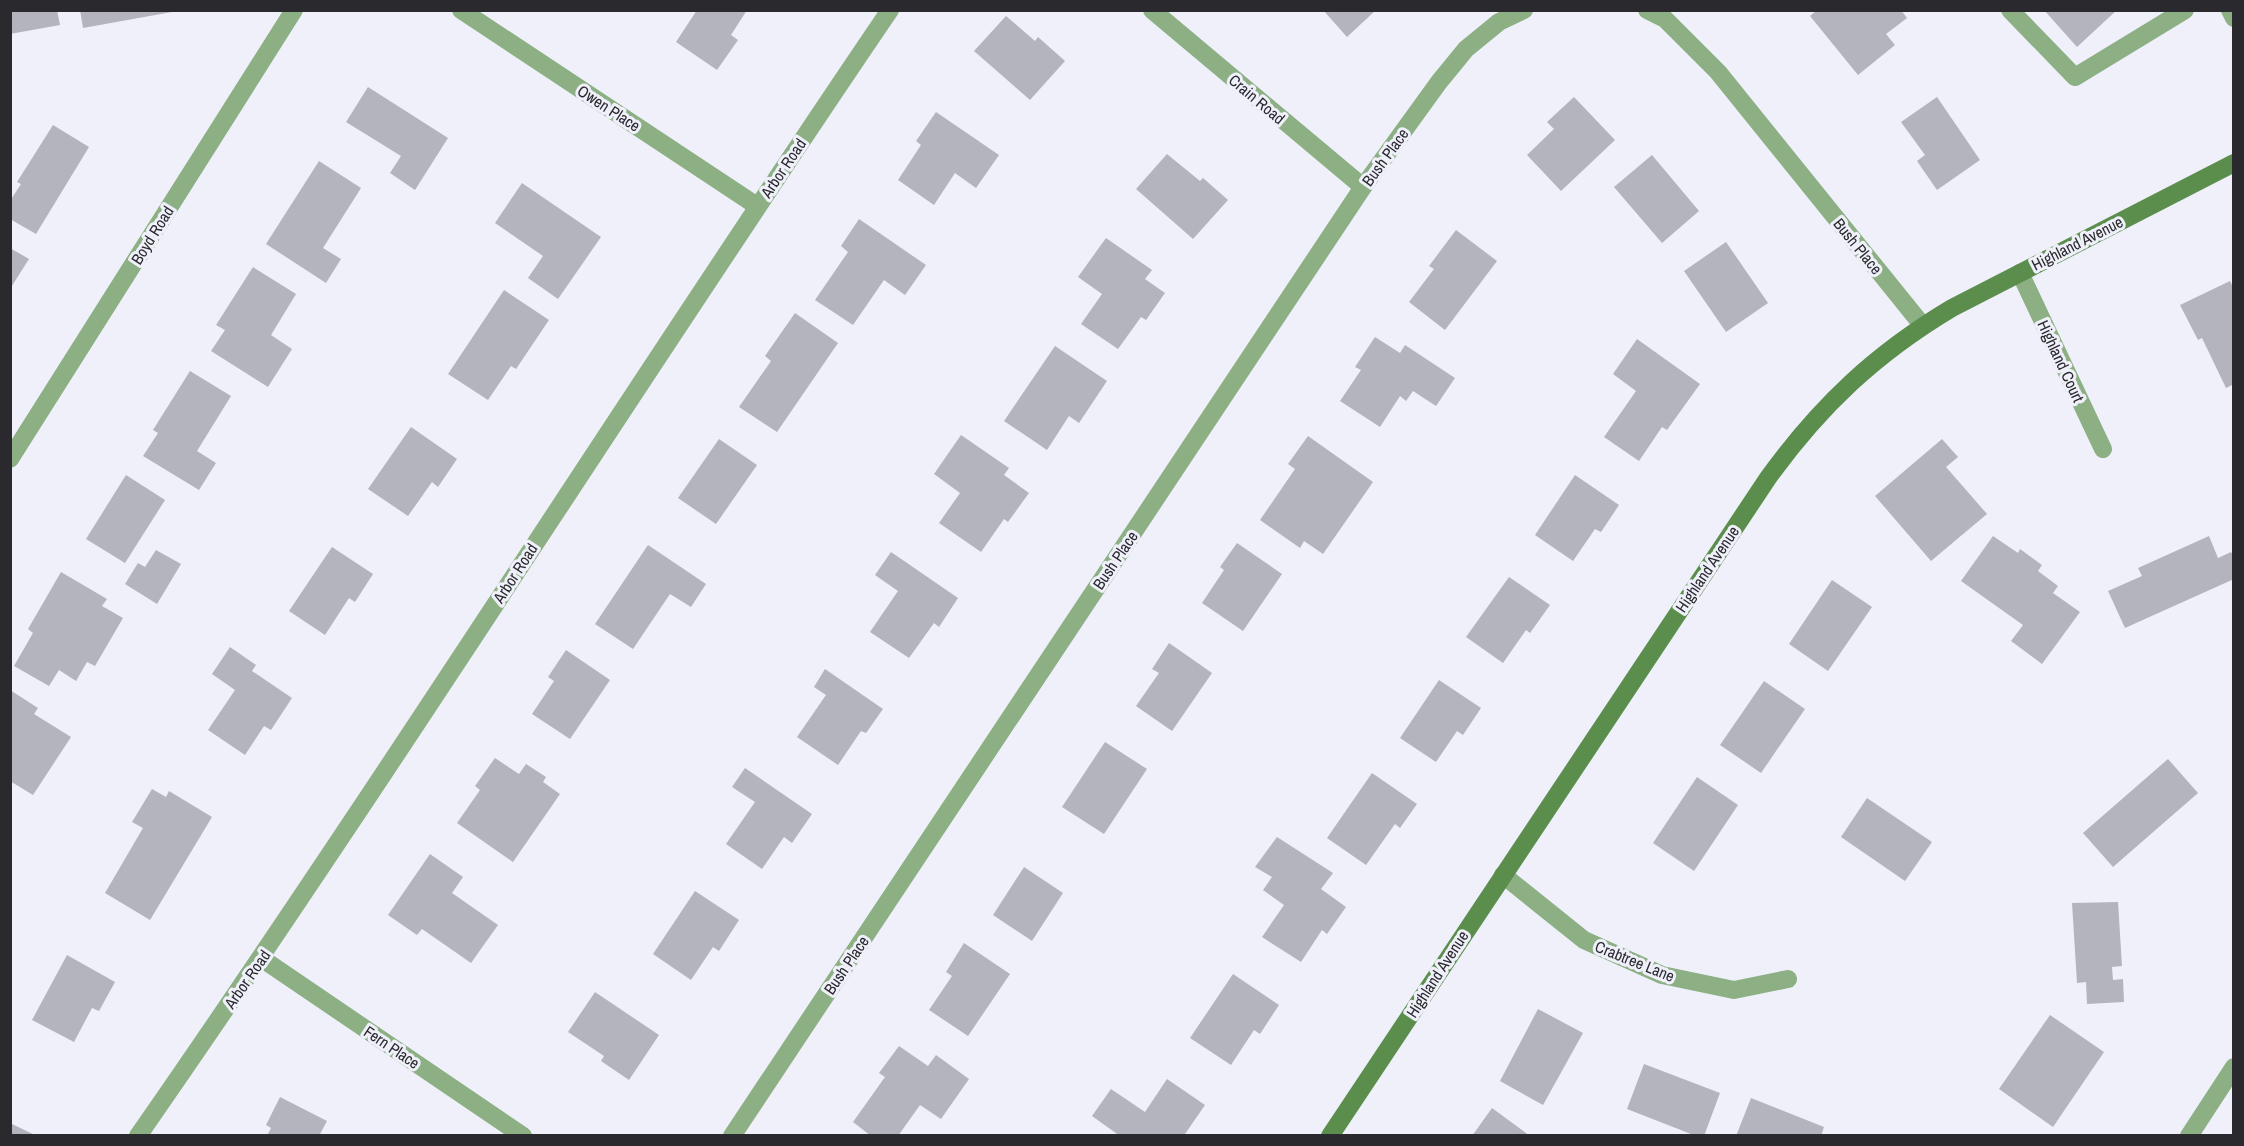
<svg xmlns="http://www.w3.org/2000/svg" width="2244" height="1146" viewBox="0 0 2244 1146" font-family="'Archivo Narrow',sans-serif">
  <style>
    .building { fill: #b4b4be }
    .lines { fill: none; stroke-linecap: round; stroke-linejoin: round }
    .lane { stroke: #8caf83; stroke-width: 18 }
    .street { stroke: #8caf83; stroke-width: 18 }
    .secondary { stroke: #5b8e4c; stroke-width: 18 }
    .labels { text-anchor: middle; stroke-width: 6; stroke-linejoin: round; paint-order: stroke }
    .street-label { font-size: 16px; fill: #2a2a2e; stroke: #eff0fa }
  </style>
  <rect width="100%" height="100%" fill="#eff0fa"/>
  <g class="building">
    <path d="M 10,10 L 57,10 L 60,25 L 10,34 Z"/>
    <path d="M 80,10 L 171,10 L 172,12 L 83,28 Z"/>
    <path d="M 697,10 L 747,10 L 731,35 L 738,40 L 717,70 L 676,42 Z"/>
    <path d="M 1323,10 L 1376,10 L 1347,37 Z"/>
    <path d="M 1817,10 L 1901,10 L 1907,18 L 1886,34 L 1895,45 L 1858,75 L 1810,16 Z"/>
    <path d="M 2044,10 L 2117,10 L 2077,47 Z"/>
    <path d="M 1006,16 L 1035,41 L 1038,37 L 1065,61 L 1030,100 L 974,51 Z"/>
    <path d="M 368,87 L 448,138 L 415,190 L 390,173 L 401,156 L 346,122 Z"/>
    <path d="M 1574,97 L 1615,140 L 1561,191 L 1527,155 L 1554,129 L 1547,122 Z"/>
    <path d="M 1937,97 L 1980,160 L 1937,190 L 1917,161 L 1925,155 L 1901,122 Z"/>
    <path d="M 936,112 L 999,155 L 976,188 L 955,173 L 934,205 L 898,180 L 921,145 L 916,141 Z"/>
    <path d="M 53,125 L 89,147 L 36,234 L 10,219 L 10,201 L 21,184 L 17,182 Z"/>
    <path d="M 1167,154 L 1200,181 L 1203,178 L 1228,200 L 1193,239 L 1136,189 Z"/>
    <path d="M 1652,155 L 1699,211 L 1662,243 L 1614,187 Z"/>
    <path d="M 319,161 L 361,188 L 323,248 L 341,259 L 326,283 L 266,244 Z"/>
    <path d="M 522,183 L 601,237 L 558,299 L 528,278 L 543,256 L 495,223 Z"/>
    <path d="M 859,219 L 926,265 L 905,295 L 884,280 L 853,325 L 815,300 L 848,252 L 841,246 Z"/>
    <path d="M 1456,230 L 1497,261 L 1445,330 L 1409,302 L 1434,269 L 1429,266 Z"/>
    <path d="M 1106,238 L 1152,270 L 1145,279 L 1165,293 L 1146,320 L 1141,317 L 1118,349 L 1081,324 L 1102,294 L 1078,277 Z"/>
    <path d="M 1726,242 L 1768,303 L 1726,332 L 1684,271 Z"/>
    <path d="M 10,248 L 29,259 L 10,289 Z"/>
    <path d="M 253,267 L 296,294 L 271,335 L 292,349 L 268,387 L 211,351 L 225,330 L 216,325 Z"/>
    <path d="M 2230,281 L 2234,289 L 2234,384 L 2226,388 L 2202,338 L 2198,340 L 2180,305 Z"/>
    <path d="M 504,290 L 549,320 L 516,369 L 511,366 L 488,400 L 448,374 Z"/>
    <path d="M 795,313 L 838,343 L 777,432 L 739,407 L 771,361 L 765,356 Z"/>
    <path d="M 1375,337 L 1400,353 L 1405,345 L 1455,378 L 1436,406 L 1413,391 L 1406,401 L 1400,396 L 1380,427 L 1340,401 L 1361,370 L 1355,367 Z"/>
    <path d="M 1637,339 L 1700,384 L 1667,430 L 1662,427 L 1639,461 L 1604,437 L 1636,391 L 1613,374 Z"/>
    <path d="M 1055,346 L 1107,381 L 1079,423 L 1069,416 L 1047,450 L 1004,421 Z"/>
    <path d="M 190,371 L 231,396 L 197,451 L 216,463 L 199,490 L 143,456 L 158,433 L 153,430 Z"/>
    <path d="M 411,427 L 457,459 L 438,487 L 432,482 L 408,516 L 368,489 Z"/>
    <path d="M 961,435 L 1009,468 L 1004,475 L 1029,493 L 1008,522 L 1004,519 L 981,552 L 939,523 L 960,493 L 934,474 Z"/>
    <path d="M 1308,436 L 1373,482 L 1323,554 L 1304,541 L 1300,548 L 1260,520 L 1295,469 L 1288,464 Z"/>
    <path d="M 719,439 L 757,465 L 716,524 L 678,498 Z"/>
    <path d="M 1942,439 L 1958,457 L 1946,467 L 1987,514 L 1931,561 L 1875,496 Z"/>
    <path d="M 126,475 L 165,500 L 125,563 L 86,539 Z"/>
    <path d="M 1575,475 L 1619,505 L 1601,532 L 1595,529 L 1573,561 L 1535,535 Z"/>
    <path d="M 1993,536 L 2018,553 L 2020,549 L 2042,565 L 2038,571 L 2058,586 L 2053,593 L 2080,612 L 2042,664 L 2011,641 L 2023,625 L 1961,581 Z"/>
    <path d="M 2209,536 L 2218,558 L 2231,552 L 2234,557 L 2234,579 L 2125,628 L 2108,591 L 2142,576 L 2138,568 Z"/>
    <path d="M 1237,543 L 1282,574 L 1243,631 L 1202,603 L 1224,570 L 1220,567 Z"/>
    <path d="M 648,545 L 706,584 L 691,607 L 670,594 L 633,649 L 595,624 Z"/>
    <path d="M 332,547 L 373,574 L 355,602 L 349,598 L 325,635 L 289,611 Z"/>
    <path d="M 156,550 L 181,564 L 157,604 L 125,584 L 138,563 L 145,567 Z"/>
    <path d="M 891,552 L 958,598 L 939,627 L 934,623 L 909,658 L 870,632 L 898,591 L 875,575 Z"/>
    <path d="M 61,572 L 107,599 L 102,606 L 123,618 L 95,666 L 87,662 L 76,681 L 59,670 L 49,686 L 14,666 L 33,633 L 28,629 Z"/>
    <path d="M 1509,577 L 1550,605 L 1530,633 L 1526,630 L 1503,663 L 1466,637 Z"/>
    <path d="M 1832,580 L 1872,607 L 1828,671 L 1789,644 Z"/>
    <path d="M 1169,643 L 1212,673 L 1172,731 L 1136,706 L 1159,673 L 1152,669 Z"/>
    <path d="M 230,647 L 256,665 L 252,671 L 292,698 L 271,730 L 264,726 L 245,755 L 208,730 L 235,690 L 212,674 Z"/>
    <path d="M 566,650 L 610,680 L 570,739 L 532,714 L 554,681 L 548,677 Z"/>
    <path d="M 825,669 L 883,709 L 866,733 L 861,731 L 838,765 L 797,737 L 826,695 L 814,687 Z"/>
    <path d="M 1439,680 L 1481,708 L 1463,735 L 1457,731 L 1436,762 L 1400,738 Z"/>
    <path d="M 1764,681 L 1805,709 L 1761,773 L 1720,745 Z"/>
    <path d="M 10,690 L 38,708 L 34,714 L 71,737 L 33,795 L 10,781 Z"/>
    <path d="M 1105,742 L 1147,769 L 1104,834 L 1062,807 Z"/>
    <path d="M 495,758 L 519,774 L 526,764 L 546,777 L 543,782 L 560,794 L 513,862 L 457,823 L 480,790 L 475,786 Z"/>
    <path d="M 2168,759 L 2198,793 L 2113,867 L 2083,833 Z"/>
    <path d="M 745,768 L 812,814 L 792,843 L 784,837 L 762,869 L 726,844 L 755,802 L 732,787 Z"/>
    <path d="M 1372,773 L 1417,804 L 1400,828 L 1395,824 L 1366,865 L 1327,838 Z"/>
    <path d="M 1697,777 L 1738,805 L 1694,871 L 1653,843 Z"/>
    <path d="M 152,789 L 166,797 L 169,791 L 212,817 L 150,920 L 105,893 L 143,828 L 132,822 Z"/>
    <path d="M 1867,798 L 1932,842 L 1905,881 L 1841,837 Z"/>
    <path d="M 1277,837 L 1333,873 L 1321,889 L 1346,907 L 1327,934 L 1322,930 L 1301,962 L 1262,937 L 1284,905 L 1263,890 L 1272,877 L 1255,867 Z"/>
    <path d="M 430,854 L 463,877 L 452,893 L 498,925 L 471,963 L 422,929 L 417,935 L 388,915 Z"/>
    <path d="M 1024,867 L 1063,893 L 1032,941 L 993,915 Z"/>
    <path d="M 695,891 L 739,920 L 719,951 L 713,947 L 691,980 L 653,954 Z"/>
    <path d="M 2118,902 L 2122,966 L 2112,967 L 2113,980 L 2123,979 L 2124,1002 L 2087,1004 L 2086,982 L 2077,983 L 2072,903 Z"/>
    <path d="M 964,943 L 1010,974 L 968,1036 L 929,1010 L 952,976 L 946,972 Z"/>
    <path d="M 67,955 L 115,982 L 99,1011 L 92,1008 L 74,1042 L 32,1020 Z"/>
    <path d="M 1233,974 L 1279,1005 L 1260,1034 L 1254,1030 L 1231,1065 L 1190,1038 Z"/>
    <path d="M 595,992 L 659,1035 L 629,1080 L 601,1061 L 604,1056 L 568,1032 Z"/>
    <path d="M 1538,1009 L 1583,1033 L 1543,1105 L 1500,1081 Z"/>
    <path d="M 2050,1015 L 2104,1052 L 2053,1127 L 1999,1089 Z"/>
    <path d="M 899,1046 L 928,1066 L 936,1055 L 969,1079 L 941,1119 L 920,1105 L 898,1136 L 871,1136 L 853,1122 L 885,1077 L 879,1073 Z"/>
    <path d="M 1644,1064 L 1720,1093 L 1704,1136 L 1696,1136 L 1627,1109 Z"/>
    <path d="M 1167,1079 L 1205,1105 L 1185,1134 L 1187,1136 L 1120,1136 L 1092,1116 L 1111,1089 L 1145,1112 Z"/>
    <path d="M 280,1097 L 327,1121 L 319,1136 L 267,1136 L 271,1128 L 266,1125 Z"/>
    <path d="M 1751,1098 L 1824,1127 L 1821,1136 L 1736,1136 Z"/>
    <path d="M 1492,1108 L 1530,1136 L 1472,1136 Z"/>
    <path d="M 10,1123 L 37,1136 L 10,1136 Z"/>
  </g>
  <g class="lines">
    <g class="lane">
      <path d="M 2010,10 L 2075,77 L 2185,10"/>
      <path d="M 2230,10 L 2234,18"/>
    </g>
    <g class="street">
      <path d="M 461,10 L 757,206"/>
      <path d="M 1152,10 L 1363,187"/>
      <path d="M 1647,10 L 1665,19 L 1718,72 L 1923,326"/>
      <path d="M 2020,273 L 2103,449"/>
      <path d="M 10,459 L 294,10"/>
      <path d="M 1503,875 L 1584,940 L 1662,975 L 1734,990 L 1788,979"/>
      <path d="M 261,958 L 523,1136"/>
      <path d="M 138,1136 C 396,765 636,383 890,10"/>
      <path d="M 732,1136 L 1363,187 L 1439,82 L 1466,49 L 1499,22 L 1524,10"/>
      <path d="M 2189,1136 L 2234,1067"/>
    </g>
    <path class="secondary" d="M 1330,1136 L 1768,478 C 1820,406 1875,354 1952,308 L 2234,163"/>
  </g>
  <g class="labels">
    <g class="street-label">
      <text transform="translate(1257 99) rotate(40)" y="6">Crain Road</text>
      <text transform="translate(609 108) rotate(33)" y="6">Owen Place</text>
      <text transform="translate(1385 157) rotate(-54)" y="6">Bush Place</text>
      <text transform="translate(783 168) rotate(-56)" y="6">Arbor Road</text>
      <text transform="translate(152 235) rotate(-58)" y="6">Boyd Road</text>
      <text transform="translate(2077 243) rotate(-27)" y="6">Highland Avenue</text>
      <text transform="translate(1858 246) rotate(51)" y="6">Bush Place</text>
      <text transform="translate(2061 361) rotate(65)" y="6">Highland Court</text>
      <text transform="translate(1115 560) rotate(-56)" y="6">Bush Place</text>
      <text transform="translate(1707 569) rotate(-56)" y="6">Highland Avenue</text>
      <text transform="translate(515 573) rotate(-57)" y="6">Arbor Road</text>
      <text transform="translate(1635 961) rotate(22)" y="6">Crabtree Lane</text>
      <text transform="translate(846 965) rotate(-56)" y="6">Bush Place</text>
      <text transform="translate(1437 974) rotate(-57)" y="6">Highland Avenue</text>
      <text transform="translate(247 979) rotate(-55)" y="6">Arbor Road</text>
      <text transform="translate(392 1047) rotate(34)" y="6">Fern Place</text>
    </g>
  </g>
  <rect width="2244" height="1146" fill="none" stroke="#2a2a2e" stroke-width="24"/>
</svg>
